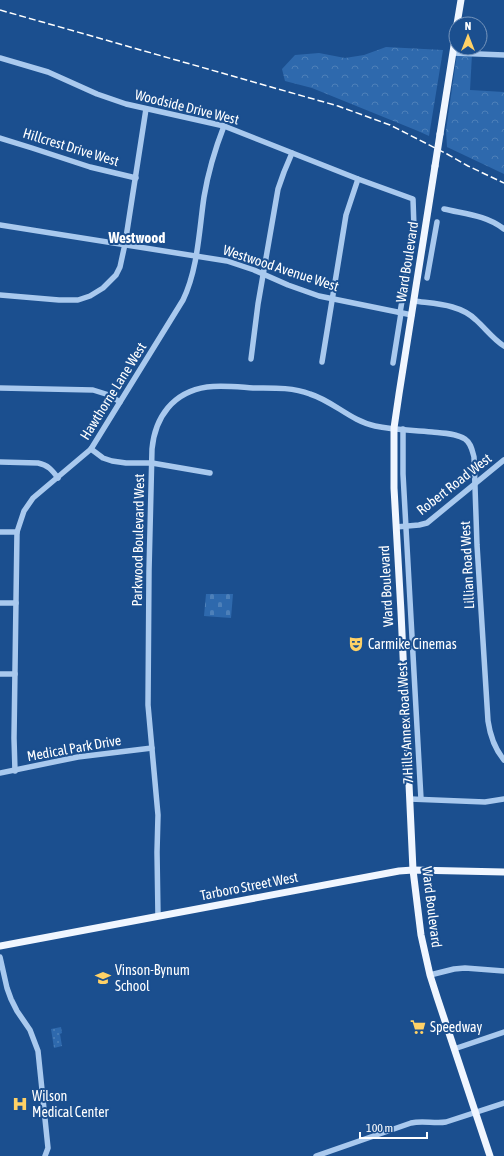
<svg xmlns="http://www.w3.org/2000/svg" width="504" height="1156" viewBox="0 0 504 1156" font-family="'Asap Condensed',sans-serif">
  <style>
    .forest { fill: url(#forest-crowns) }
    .cemetery { fill: url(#cemetery-stones) }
    .park { fill: url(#park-dots) }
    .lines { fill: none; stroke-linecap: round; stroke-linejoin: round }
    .minor { stroke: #a9c9ee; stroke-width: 5.5 }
    .major { stroke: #f0f6ff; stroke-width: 7 }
    .rail { stroke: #fff; stroke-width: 1.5; stroke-dasharray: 7 3; stroke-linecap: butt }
    .major-bridge { stroke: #f0f6ff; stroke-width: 7 }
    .labels { text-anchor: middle; stroke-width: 4; stroke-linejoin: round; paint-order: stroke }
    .street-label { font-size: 14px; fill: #fff; stroke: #1b4f8f }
    .poi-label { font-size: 14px; fill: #fff; stroke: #1b4f8f; text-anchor: start }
    .neighbourhood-label { font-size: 15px; font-weight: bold; fill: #fff; stroke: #1b4f8f }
  </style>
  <defs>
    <pattern id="forest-crowns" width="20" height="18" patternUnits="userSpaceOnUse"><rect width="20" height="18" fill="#2e69ad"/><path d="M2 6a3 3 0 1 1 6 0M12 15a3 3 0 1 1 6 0" fill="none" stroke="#4d80b9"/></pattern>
    <pattern id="cemetery-stones" width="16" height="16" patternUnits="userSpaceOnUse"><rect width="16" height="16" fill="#2e69ad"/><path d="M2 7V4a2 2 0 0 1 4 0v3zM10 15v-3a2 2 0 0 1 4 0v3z" fill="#4d80b9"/></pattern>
    <pattern id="park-dots" width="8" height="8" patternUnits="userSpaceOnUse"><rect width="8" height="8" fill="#2e69ad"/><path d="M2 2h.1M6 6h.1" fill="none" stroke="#4d80b9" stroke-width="1.8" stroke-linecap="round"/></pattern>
  </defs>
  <rect width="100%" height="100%" fill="#1b4f8f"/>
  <g class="forest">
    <path d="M 386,47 L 443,50 L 429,136 L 418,131 L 312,88 L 285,81 L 282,69 L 295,55 L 319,53 L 345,58 L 364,55 Z"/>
    <path d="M 457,54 L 472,54 L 470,90 L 504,92 L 504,174 L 447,147 L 446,130 Z"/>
  </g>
  <path class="cemetery" d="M 206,594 L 233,594 L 231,618 L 204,616 Z"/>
  <path class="park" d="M 61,1027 L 62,1033 L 60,1034 L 62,1046 L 54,1048 L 51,1029 Z"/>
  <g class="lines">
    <g class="minor">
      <path d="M 453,53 L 504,55"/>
      <path d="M 0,58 L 48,72 L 97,94 L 126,104 L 224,126 L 358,179 L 413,199 L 414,228 L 400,313"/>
      <path d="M 0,138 L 32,148 L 90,167 L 136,178"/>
      <path d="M 444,209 C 465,214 486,215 504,229"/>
      <path d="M 0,225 L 227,261 L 254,270 L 288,285 L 319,296 L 412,315"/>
      <path d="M 427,278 L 437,222"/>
      <path d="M 0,295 L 59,300 L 78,300 L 90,296 L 103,288 L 116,275 L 120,267 L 125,244 L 146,109"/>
      <path d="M 414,301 C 435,304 460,304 476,320 C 486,329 493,339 504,346"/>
      <path d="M 251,359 L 258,304 L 278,189 L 284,172 L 292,153"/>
      <path d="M 322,362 L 346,215 L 358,179"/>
      <path d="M 393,363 L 401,313"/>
      <path d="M 0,388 L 93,390 L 109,395 L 120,402"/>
      <path d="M 403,429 L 403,474 L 421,799"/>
      <path d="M 91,449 L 103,458 L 112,461 L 126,463 L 152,463 L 210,473"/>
      <path d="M 0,462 L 38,463 C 48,465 52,470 58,478"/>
      <path d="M 396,527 L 419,525 L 427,523 L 504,460"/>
      <path d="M 0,532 L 17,532"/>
      <path d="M 0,603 L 16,603"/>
      <path d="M 0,674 L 15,674"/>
      <path d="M 15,771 L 14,738 L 17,532 L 24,511 L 33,498 L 91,449 L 183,300 C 198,269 199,231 204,197 C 208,173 215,149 224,126"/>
      <path d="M 0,773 L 78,757 L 152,748"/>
      <path d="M 410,799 L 485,802 L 504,799"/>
      <path d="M 158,916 L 157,852 L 158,815 L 148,705 L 149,571 L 152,449 C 155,417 173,392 207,387 C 222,385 238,387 253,388 C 272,388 292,387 310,394 C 333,401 351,421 375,426 C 394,430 413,430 432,432 C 443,433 456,433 465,439 C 471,443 472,450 474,457 L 477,545 L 488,721 C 490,735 495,749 504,760"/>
      <path d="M 0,957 L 7,988 L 11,999 L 17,1011 L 30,1030 L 38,1051 L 48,1148 L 45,1156"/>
      <path d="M 430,975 L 454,969 L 465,968 L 504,971"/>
      <path d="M 454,1049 L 504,1032"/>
      <path d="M 316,1156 L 411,1123 C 423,1120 434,1124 446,1122 L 504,1103"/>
    </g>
    <g class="major">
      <path d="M 457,24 L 461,0"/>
      <path d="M 440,134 L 456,33"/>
      <path d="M 435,166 L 399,394 L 394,428 L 394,488 L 401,612 L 413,870 L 421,935 L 430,975 L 437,997 L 490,1156"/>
      <path d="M 0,946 L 399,871 L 413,870 L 504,872"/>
    </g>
    <path class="rail" d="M 0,10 L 338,106 L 390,125 L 447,154 L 468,166 L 504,183"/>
    <path class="major-bridge" d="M 435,166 L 440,134"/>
  </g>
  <defs>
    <symbol id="theatre-bare" viewBox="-9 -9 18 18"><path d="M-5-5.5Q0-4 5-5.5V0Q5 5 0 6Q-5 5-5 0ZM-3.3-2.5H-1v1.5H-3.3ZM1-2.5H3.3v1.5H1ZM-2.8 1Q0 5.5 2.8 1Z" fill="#ffd166" stroke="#1b4f8f" stroke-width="2.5" paint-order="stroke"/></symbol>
    <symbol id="school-bare" viewBox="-9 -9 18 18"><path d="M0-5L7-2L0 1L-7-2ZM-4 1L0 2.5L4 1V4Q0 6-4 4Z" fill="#ffd166" stroke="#1b4f8f" stroke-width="2.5" paint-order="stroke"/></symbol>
    <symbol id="supermarket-bare" viewBox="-9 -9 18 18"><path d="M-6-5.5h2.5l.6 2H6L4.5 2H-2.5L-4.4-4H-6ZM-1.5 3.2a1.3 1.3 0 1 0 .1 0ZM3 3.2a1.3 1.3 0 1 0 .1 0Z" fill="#ffd166" stroke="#1b4f8f" stroke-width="2.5" paint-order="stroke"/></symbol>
    <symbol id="hospital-bare" viewBox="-9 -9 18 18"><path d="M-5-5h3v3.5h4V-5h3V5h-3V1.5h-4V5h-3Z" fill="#ffd166" stroke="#1b4f8f" stroke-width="2.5" paint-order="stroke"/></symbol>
  </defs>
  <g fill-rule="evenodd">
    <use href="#theatre-bare" x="345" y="633" width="22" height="22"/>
    <use href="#school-bare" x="92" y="967" width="22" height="22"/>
    <use href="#supermarket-bare" x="407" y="1016" width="22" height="22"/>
    <use href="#hospital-bare" x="9" y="1093" width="22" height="22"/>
  </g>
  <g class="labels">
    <g class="street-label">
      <text transform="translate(187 107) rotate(14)" y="5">Woodside Drive West</text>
      <text transform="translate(71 147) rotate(17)" y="5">Hillcrest Drive West</text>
      <text transform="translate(407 262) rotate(-81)" y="5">Ward Boulevard</text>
      <text transform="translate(281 268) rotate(18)" y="5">Westwood Avenue West</text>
      <text transform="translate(113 391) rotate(-58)" y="5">Hawthorne Lane West</text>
      <text transform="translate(454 484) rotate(-38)" y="5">Robert Road West</text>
      <text transform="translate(138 540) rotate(-89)" y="5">Parkwood Boulevard West</text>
      <text transform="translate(467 565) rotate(-93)" y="5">Lillian Road West</text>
      <text transform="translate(386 586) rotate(-93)" y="5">Ward Boulevard</text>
      <text transform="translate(405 723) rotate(-93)" y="5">7 Hills Annex Road West</text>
      <text transform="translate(74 748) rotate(-10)" y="5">Medical Park Drive</text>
      <text transform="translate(249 886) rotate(-11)" y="5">Tarboro Street West</text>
      <text transform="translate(432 907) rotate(83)" y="5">Ward Boulevard</text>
    </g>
    <g class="poi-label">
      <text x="368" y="649">Carmike Cinemas</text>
      <text x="115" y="975">Vinson-Bynum<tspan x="115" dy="16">School</tspan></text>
      <text x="430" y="1032">Speedway</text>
      <text x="32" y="1101">Wilson<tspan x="32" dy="16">Medical Center</tspan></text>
    </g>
    <g class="neighbourhood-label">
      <text x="137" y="243">Westwood</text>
    </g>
  </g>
  <g transform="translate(468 36)"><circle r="19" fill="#1b4f8f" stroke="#7695bc"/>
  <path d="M0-3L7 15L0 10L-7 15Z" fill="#ffd166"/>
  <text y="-6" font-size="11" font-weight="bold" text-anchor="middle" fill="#ffffff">N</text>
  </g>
  <path d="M360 1132v6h67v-6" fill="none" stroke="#ffffff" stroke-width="2"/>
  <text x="366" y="1132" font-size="12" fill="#ffffff" stroke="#1b4f8f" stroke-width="3" paint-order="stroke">100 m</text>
</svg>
